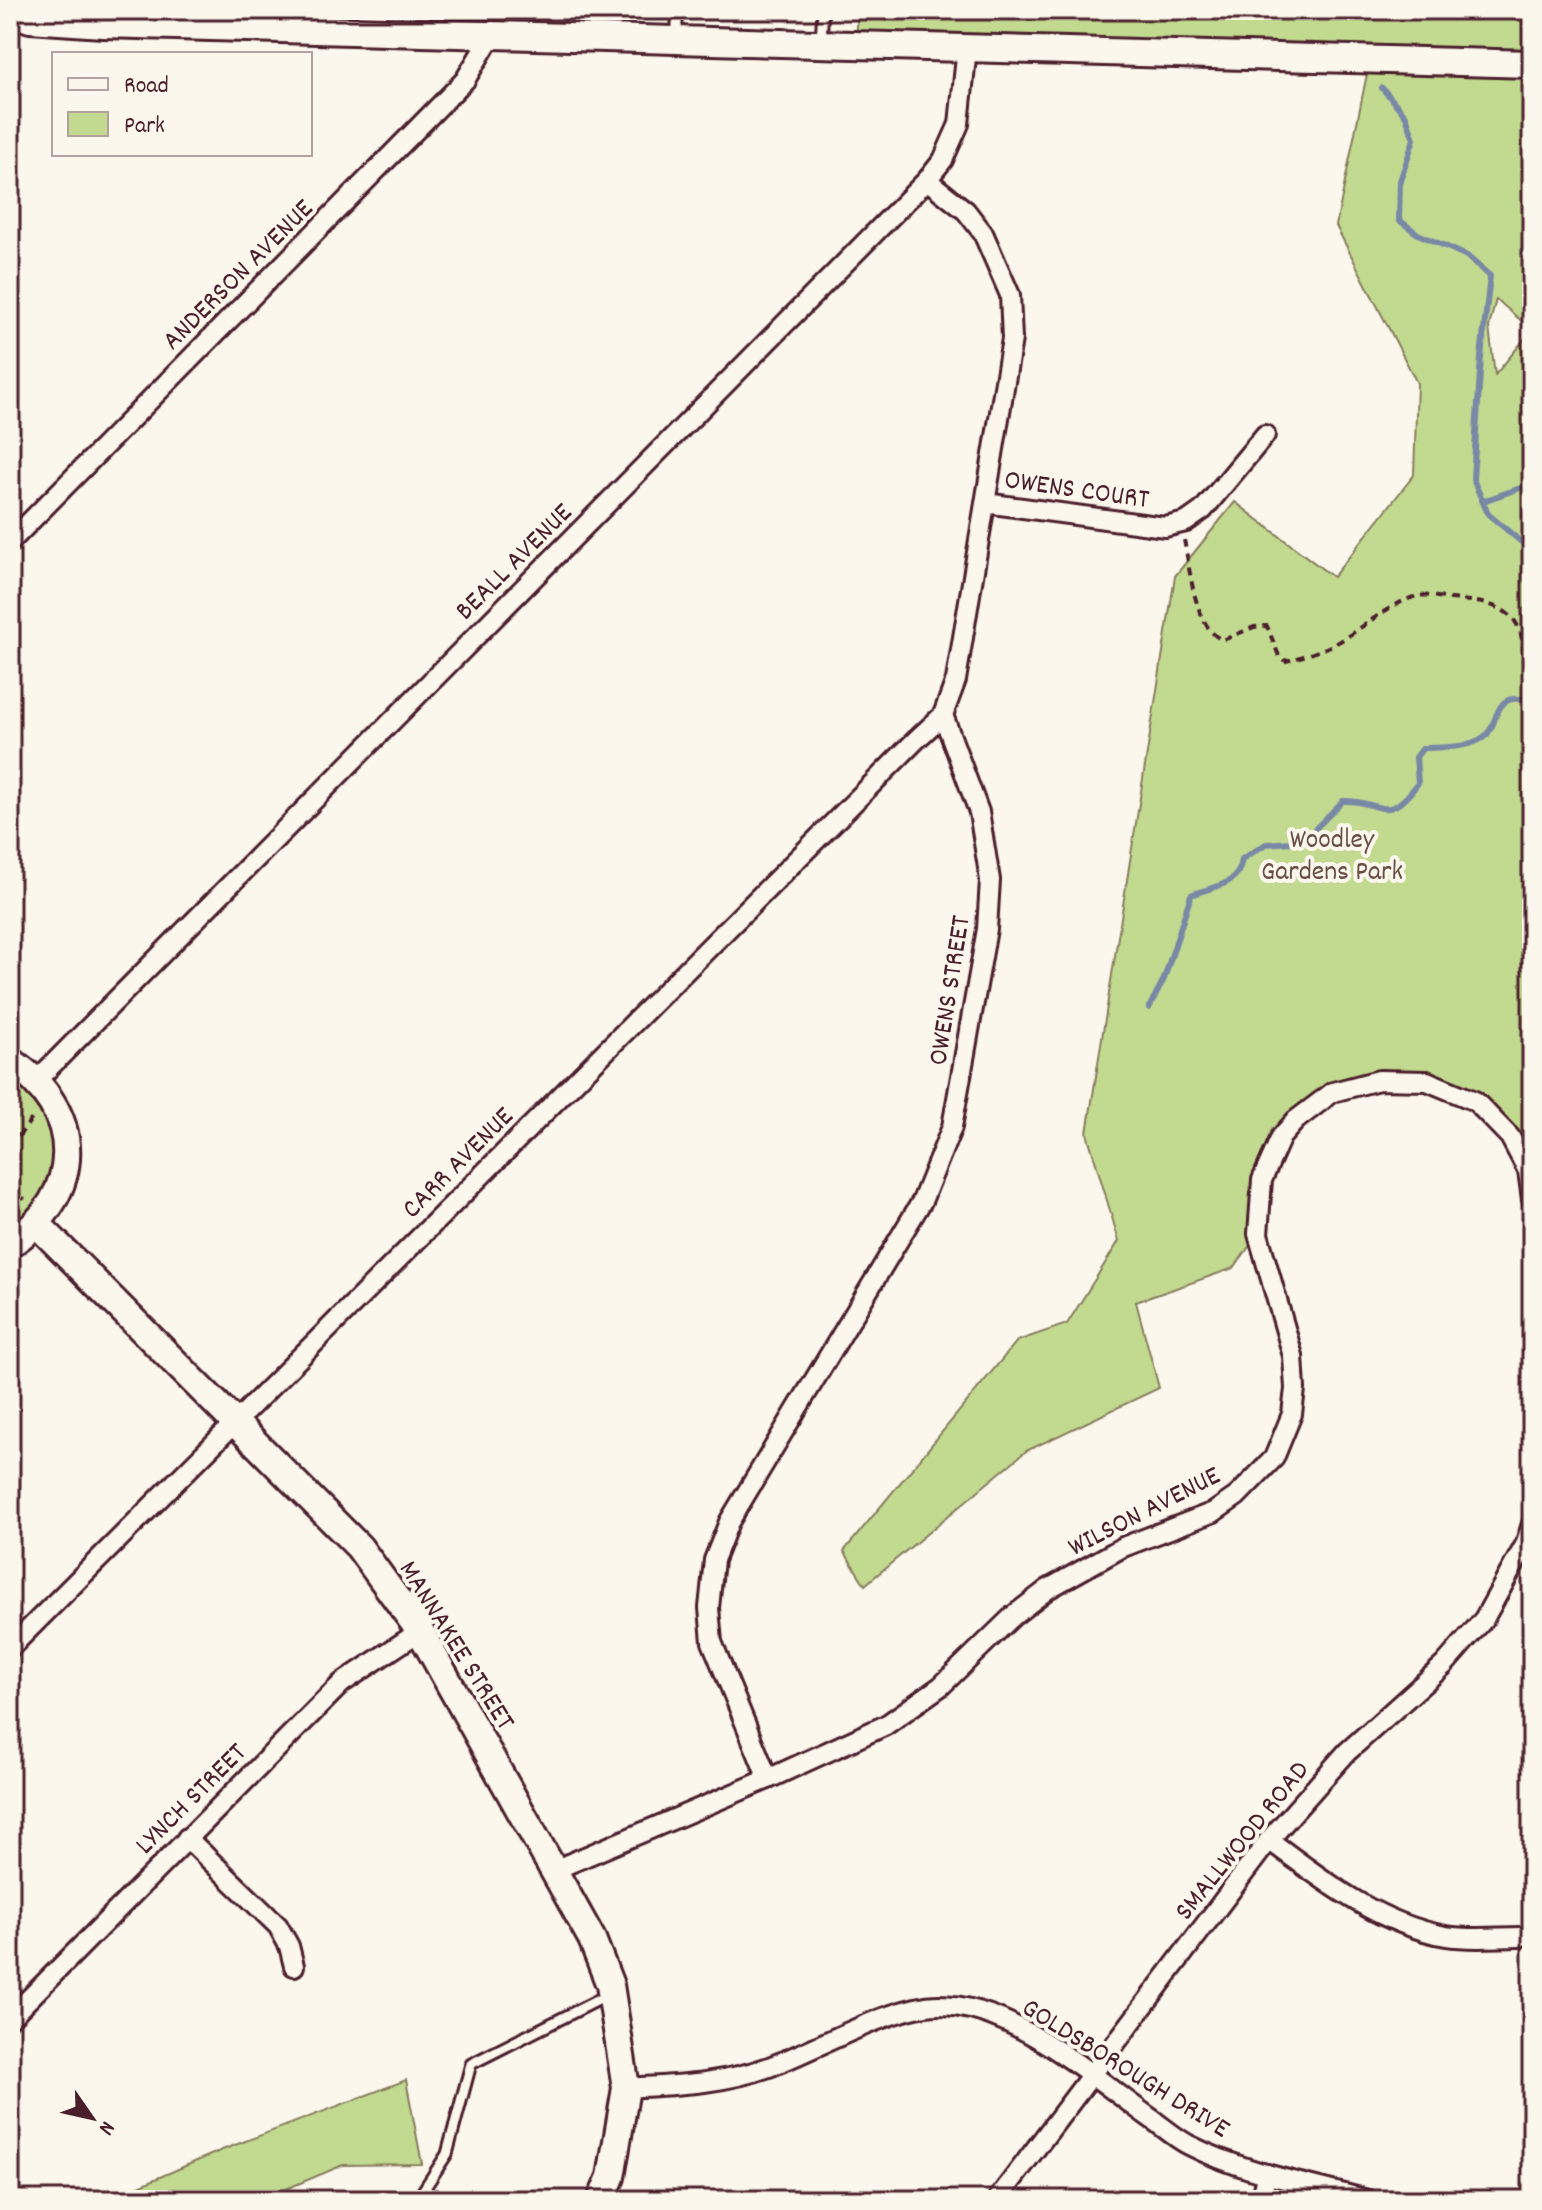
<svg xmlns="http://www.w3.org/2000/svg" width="1542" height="2210" viewBox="0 0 1542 2210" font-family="Dekko,sans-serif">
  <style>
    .green { fill: #c2da90; stroke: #867c5e; stroke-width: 2; fill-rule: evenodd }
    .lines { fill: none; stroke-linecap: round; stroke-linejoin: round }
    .stream { stroke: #7988a5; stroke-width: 6 }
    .lane-casing { stroke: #4a1f2b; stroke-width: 15 }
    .street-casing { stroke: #4a1f2b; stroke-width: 24 }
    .secondary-casing { stroke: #4a1f2b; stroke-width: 32 }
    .path { stroke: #4a1f2b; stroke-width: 4; stroke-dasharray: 8 6; stroke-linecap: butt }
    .lane { stroke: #fbf7ec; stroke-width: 9 }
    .street { stroke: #fbf7ec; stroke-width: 18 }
    .secondary { stroke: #fbf7ec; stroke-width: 26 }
    .labels { text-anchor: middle; stroke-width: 8; stroke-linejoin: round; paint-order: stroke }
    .street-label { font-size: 28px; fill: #4a1f2b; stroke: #fbf7ec }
    .park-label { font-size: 28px; fill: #684e44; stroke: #fbf7ec }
  </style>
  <rect width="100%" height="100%" fill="#fbf7ec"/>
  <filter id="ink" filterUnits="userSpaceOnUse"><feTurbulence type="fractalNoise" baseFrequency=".0125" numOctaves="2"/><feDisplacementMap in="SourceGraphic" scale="16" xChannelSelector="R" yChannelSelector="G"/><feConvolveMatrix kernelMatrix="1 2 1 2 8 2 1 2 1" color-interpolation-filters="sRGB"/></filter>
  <g filter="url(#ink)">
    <g class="green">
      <path d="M 858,10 L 1532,10 L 1532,1199 L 1528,1171 L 1475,1101 L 1427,1081 L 1333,1092 L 1281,1137 L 1258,1234 L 1234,1268 L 1136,1302 L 1159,1388 L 1026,1451 L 865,1585 L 844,1551 L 1017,1341 L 1067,1324 L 1119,1241 L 1087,1133 L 1175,576 L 1235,502 L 1333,577 L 1414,475 L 1417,383 L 1336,226 L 1370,59 L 856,44 ZM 1496,299 L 1532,330 L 1495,375 L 1489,327 Z"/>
      <path d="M 10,1079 L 28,1091 L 47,1116 L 56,1153 L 44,1198 L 10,1230 Z"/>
      <path d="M 406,2080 L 422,2164 L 343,2165 L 260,2200 L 107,2200 L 222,2150 Z"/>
    </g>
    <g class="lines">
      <g class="stream">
        <path d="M 1382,88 L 1406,116 L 1414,139 L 1400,181 L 1399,220 L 1418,234 L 1467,256 L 1490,276 L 1481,357 L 1473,479 L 1488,514 L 1532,551"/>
        <path d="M 1483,501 L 1532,484"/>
        <path d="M 1149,1008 L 1164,979 L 1191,895 C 1212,886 1239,887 1242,859 L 1266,844 L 1303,841 L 1343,801 C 1381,799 1385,828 1418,783 L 1416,757 L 1423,748 C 1443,747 1467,749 1484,737 C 1497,728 1494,701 1513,699 C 1519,698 1526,700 1532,700"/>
      </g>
      <defs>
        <g id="lane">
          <path d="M 677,38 L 677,10"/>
          <path d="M 821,40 L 823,10"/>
          <path d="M 417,2200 L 447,2154 L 471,2064 L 608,1995"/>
        </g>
        <g id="street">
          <path d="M 985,503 L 1165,527 L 1186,522 L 1203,510 L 1265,435"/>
          <path d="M 10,542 L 465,80 L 492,35"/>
          <path d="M 37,1080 L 927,180 L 943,160 L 959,124 L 967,47"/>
          <path d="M 10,1648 L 917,739 L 943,715"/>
          <path d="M 768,1779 L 712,1642 L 709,1608 L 714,1560 L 729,1522 L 922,1201 L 952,1127 L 987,929 L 990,880 L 979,812 L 943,715 L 956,680 L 1012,339 L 1010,295 L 983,233 L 966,211 L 927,180"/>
          <path d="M 187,1838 L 278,1926 L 289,1946 L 294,1966"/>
          <path d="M 1269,1840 C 1324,1881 1378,1924 1446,1936 C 1470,1940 1497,1937 1520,1937"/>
          <path d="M 554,1870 L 768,1779 L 886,1725 L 941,1686 L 1013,1616 L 1048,1589 L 1123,1547 L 1214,1512 L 1237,1496 L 1274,1458 L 1292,1414 L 1295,1389 L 1293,1356 L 1258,1234 L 1262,1180 L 1281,1137 L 1296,1120 L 1333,1092 L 1379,1080 L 1427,1081 L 1475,1101 L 1510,1137 L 1528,1171 L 1532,1199"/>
          <path d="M 10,2018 L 342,1683 L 420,1631"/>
          <path d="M 626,2088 C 675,2085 722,2084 769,2067 C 815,2050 893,2005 939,2005 C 1012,2005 1092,2076 1149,2117 C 1162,2126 1175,2138 1189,2145 C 1244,2173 1308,2184 1368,2200"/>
          <path d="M 997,2200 L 1269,1840 L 1347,1752 L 1444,1665 L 1484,1619 L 1525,1545 L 1532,1524"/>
          <path d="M 1260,2200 L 1267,2174"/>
        </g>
        <g id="secondary">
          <path d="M 10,12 L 30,19 L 103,24 L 1532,64"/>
          <path d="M 10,1061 C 85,1110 85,1195 10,1244"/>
          <path d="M 37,1224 L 359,1547 L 420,1631 L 592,1939 L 610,1985 L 626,2088 L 611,2177 L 601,2200"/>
        </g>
      </defs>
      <use href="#lane" class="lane-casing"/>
      <use href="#street" class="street-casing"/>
      <use href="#secondary" class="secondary-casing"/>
      <g class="path">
        <path d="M 1184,540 C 1190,567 1194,629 1223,640 L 1254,627 L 1267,626 L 1279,656 L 1286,661 C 1300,657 1315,653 1328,647 C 1358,634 1382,607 1414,597 C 1424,593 1440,598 1451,599 C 1497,603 1526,609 1523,661 L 1532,669"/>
        <path d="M 10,1148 L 33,1117"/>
        <path d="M 10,1192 L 25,1199"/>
      </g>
      <use href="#lane" class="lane"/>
      <use href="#street" class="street"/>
      <use href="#secondary" class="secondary"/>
    </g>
  </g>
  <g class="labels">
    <g class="street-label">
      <text transform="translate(236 273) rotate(-45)" y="10">ANDERSON AVENUE</text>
      <text transform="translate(1077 487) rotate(8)" y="10">OWENS COURT</text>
      <text transform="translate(512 560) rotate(-45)" y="10">BEALL AVENUE</text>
      <text transform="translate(947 990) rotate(-81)" y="10">OWENS STREET</text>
      <text transform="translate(456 1161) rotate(-45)" y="10">CARR AVENUE</text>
      <text transform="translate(1143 1509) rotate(-27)" y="10">WILSON AVENUE</text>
      <text transform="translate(459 1644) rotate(58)" y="10">MANNAKEE STREET</text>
      <text transform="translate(189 1797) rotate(-45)" y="10">LYNCH STREET</text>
      <text transform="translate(1240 1839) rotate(-51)" y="10">SMALLWOOD ROAD</text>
      <text transform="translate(1127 2066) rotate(32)" y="10">GOLDSBOROUGH DRIVE</text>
    </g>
    <g class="park-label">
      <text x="1332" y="847">Woodley<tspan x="1332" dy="32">Gardens Park</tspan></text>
    </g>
  </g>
  <rect width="1542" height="2210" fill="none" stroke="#fbf7ec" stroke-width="40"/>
  <rect x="20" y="20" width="1502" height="2170" fill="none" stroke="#4a1f2b" stroke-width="3" filter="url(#ink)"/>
  <rect x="52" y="52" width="260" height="104" fill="#fbf7ec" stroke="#b4a19f" stroke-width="2"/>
  <rect x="68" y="78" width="40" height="12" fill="#fbf7ec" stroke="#b4a19f" stroke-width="2"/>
  <text x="124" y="92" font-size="24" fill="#4a1f2b">Road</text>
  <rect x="68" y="112" width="40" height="24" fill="#c2da90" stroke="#b4a19f" stroke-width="2"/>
  <text x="124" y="132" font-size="24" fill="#4a1f2b">Park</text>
  <g transform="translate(92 2118) rotate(124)" stroke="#fbf7ec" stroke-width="6" paint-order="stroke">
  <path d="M0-6L14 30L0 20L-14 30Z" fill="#4a1f2b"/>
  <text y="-12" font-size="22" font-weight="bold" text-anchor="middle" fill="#4a1f2b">N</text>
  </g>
</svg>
